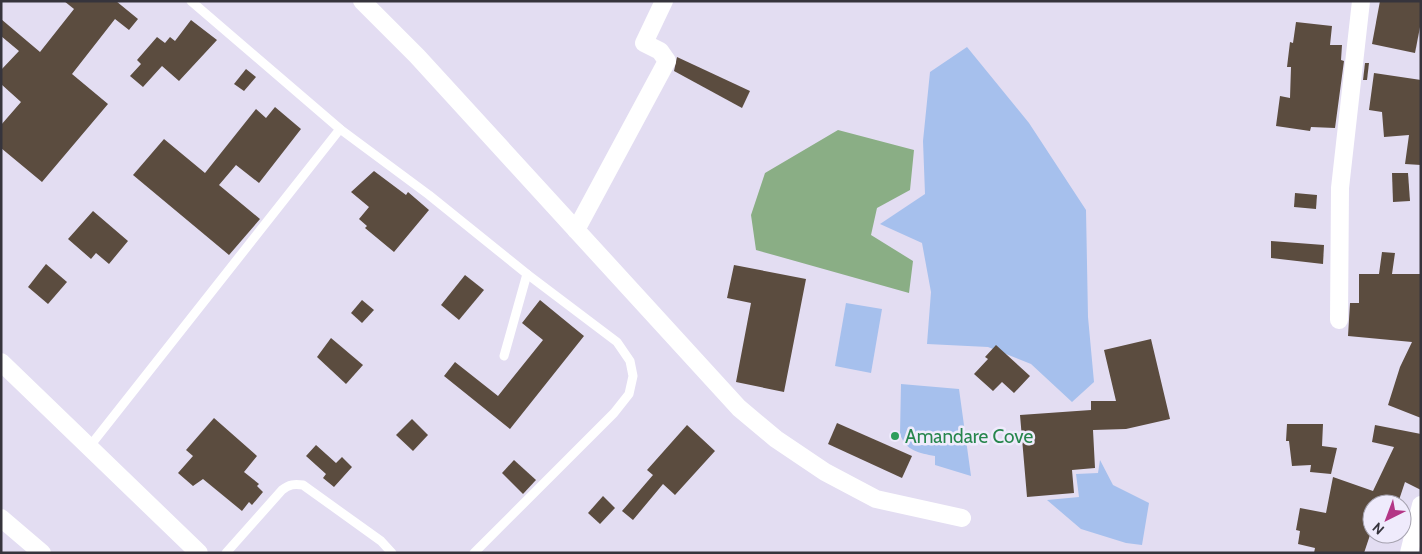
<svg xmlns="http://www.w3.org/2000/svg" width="1422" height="554" viewBox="0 0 1422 554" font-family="Cabin,sans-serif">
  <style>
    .forest { fill: #8aae85 }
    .water { fill: #a6c0ed }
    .building { fill: #5b4c3f }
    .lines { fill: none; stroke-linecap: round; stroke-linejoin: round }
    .service { stroke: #fff; stroke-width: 9 }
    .minor { stroke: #fff; stroke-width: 18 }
    .leisure-dot { fill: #2e9e5b; stroke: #efebfc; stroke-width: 2 }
    .labels { text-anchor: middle; stroke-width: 5; stroke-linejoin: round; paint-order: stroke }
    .leisure-label { font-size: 19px; fill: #27864d; stroke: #efebfc; text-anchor: start }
  </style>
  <rect width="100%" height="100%" fill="#e3ddf2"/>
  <path class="forest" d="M 838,130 L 914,150 L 910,190 L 877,208 L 871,235 L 913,261 L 909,293 L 756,250 L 751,215 L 765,173 Z"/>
  <g class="water">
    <path d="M 967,47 L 1029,123 L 1086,210 L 1088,317 L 1094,382 L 1072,402 L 1031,364 L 988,347 L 927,344 L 931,292 L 922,243 L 880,224 L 925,194 L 923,141 L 930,72 Z"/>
    <path d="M 846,303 L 882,309 L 871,373 L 835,366 Z"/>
    <path d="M 901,384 L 959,389 L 971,476 L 935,465 L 935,456 C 919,453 906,451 900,434 Z"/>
    <path d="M 1100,460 L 1113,485 L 1149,503 L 1142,545 L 1126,543 L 1081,529 L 1047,500 L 1079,497 L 1076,474 L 1098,473 Z"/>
  </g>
  <g class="building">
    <path d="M 64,1 L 116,1 L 138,19 L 129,30 L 115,19 L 72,74 L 108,104 L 42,182 L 1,148 L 1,125 L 21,102 L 1,84 L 1,70 L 19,51 L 1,36 L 1,19 L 40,52 L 74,9 Z"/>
    <path d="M 1380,1 L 1421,1 L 1421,22 L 1415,53 L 1372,44 Z"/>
    <path d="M 191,20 L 217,40 L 179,81 L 162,66 L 143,87 L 130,76 L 141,64 L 137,60 L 157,37 L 165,43 L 170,37 L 175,41 Z"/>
    <path d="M 1296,22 L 1332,26 L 1330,45 L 1342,45 L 1341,60 L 1344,61 L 1335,128 L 1311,127 L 1310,131 L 1276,126 L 1280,96 L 1290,98 L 1291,67 L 1287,67 L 1290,42 L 1293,43 Z"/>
    <path d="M 677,57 L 750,91 L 742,108 L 674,71 Z"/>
    <path d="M 1365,63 L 1369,63 L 1367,80 L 1363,80 Z"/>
    <path d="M 246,69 L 256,77 L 244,91 L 234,84 Z"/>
    <path d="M 1374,73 L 1421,80 L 1421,165 L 1405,164 L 1409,135 L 1384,137 L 1382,112 L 1369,110 Z"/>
    <path d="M 275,107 L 301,129 L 259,183 L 236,165 L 219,185 L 260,219 L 229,255 L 133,175 L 164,139 L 205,173 L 256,109 L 266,118 Z"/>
    <path d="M 374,171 L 406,195 L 408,192 L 429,210 L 394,252 L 365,228 L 367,226 L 359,219 L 369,207 L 351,192 Z"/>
    <path d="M 1392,173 L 1408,173 L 1410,201 L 1393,202 Z"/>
    <path d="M 1295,193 L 1317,195 L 1316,209 L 1294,207 Z"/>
    <path d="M 93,211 L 128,241 L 109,264 L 96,253 L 91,259 L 68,239 Z"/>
    <path d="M 1271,241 L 1324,245 L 1323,264 L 1271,258 Z"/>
    <path d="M 1382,252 L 1395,253 L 1392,274 L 1421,274 L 1421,418 L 1388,405 L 1400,367 L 1412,342 L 1348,336 L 1350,303 L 1359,303 L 1359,274 L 1379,274 Z"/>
    <path d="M 46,264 L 67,282 L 48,304 L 28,287 Z"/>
    <path d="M 734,265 L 806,279 L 784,392 L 736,382 L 751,303 L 727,298 Z"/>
    <path d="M 465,275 L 484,290 L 459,320 L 441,305 Z"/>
    <path d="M 362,300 L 374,310 L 362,323 L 351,313 Z"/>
    <path d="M 540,300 L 584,336 L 510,429 L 444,376 L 455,362 L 498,396 L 543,340 L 522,323 Z"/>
    <path d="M 331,338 L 363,365 L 346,384 L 317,357 Z"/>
    <path d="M 1151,339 L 1170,419 L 1126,429 L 1093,430 L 1095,468 L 1072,470 L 1074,493 L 1027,497 L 1020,415 L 1091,410 L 1091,401 L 1116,401 L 1104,350 Z"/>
    <path d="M 996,345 L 1030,376 L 1014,393 L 1002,382 L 993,391 L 974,374 L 988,359 L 985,357 Z"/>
    <path d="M 214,418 L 257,456 L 244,472 L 259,484 L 257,486 L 263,492 L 252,505 L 249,502 L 242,511 L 203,479 L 193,486 L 178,473 L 193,456 L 186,450 Z"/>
    <path d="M 412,419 L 428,435 L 413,451 L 396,435 Z"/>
    <path d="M 837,423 L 912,456 L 902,478 L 828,444 Z"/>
    <path d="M 1287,424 L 1323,424 L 1322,446 L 1337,448 L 1331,474 L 1310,472 L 1311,465 L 1292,466 L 1289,441 L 1286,441 Z"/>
    <path d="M 687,425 L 715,451 L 675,495 L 663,484 L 633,520 L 622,511 L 653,475 L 647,470 Z"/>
    <path d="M 1375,425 L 1421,434 L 1421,490 L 1405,482 L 1399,500 L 1404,502 L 1403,504 L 1372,504 L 1372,529 L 1364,553 L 1314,553 L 1315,548 L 1298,544 L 1300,531 L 1296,530 L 1300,508 L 1326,513 L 1333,477 L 1373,491 L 1394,447 L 1372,442 Z"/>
    <path d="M 316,445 L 336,463 L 342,457 L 352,467 L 334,487 L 323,478 L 326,474 L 306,456 Z"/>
    <path d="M 514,460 L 536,480 L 523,494 L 502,473 Z"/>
    <path d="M 603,496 L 615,508 L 600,524 L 588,513 Z"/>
    <path d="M 1402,514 L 1407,516 L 1402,537 Z"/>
  </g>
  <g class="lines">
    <g class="service">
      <path d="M 191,1 L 340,129 L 429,195 L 527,274 L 617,342 L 630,361 L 633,376 L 629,394 L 614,413 L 474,553"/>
      <path d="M 504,356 L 527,274"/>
      <path d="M 90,446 L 340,129"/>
      <path d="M 226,553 L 282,490 C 289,484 295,484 303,485 L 381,541 L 392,553"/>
    </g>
    <g class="minor">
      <path d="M 362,1 L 417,56 L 739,408 L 776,439 L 825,472 L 876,499 L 962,518"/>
      <path d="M 576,230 L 667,61 L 660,51 L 644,43 L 664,1"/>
      <path d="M 1339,320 L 1340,188 L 1361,1"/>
      <path d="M 1,362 L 199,553"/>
      <path d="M 1,518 L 42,553"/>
      <path d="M 1409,553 L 1421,505"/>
    </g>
  </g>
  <circle class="leisure-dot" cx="895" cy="436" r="5"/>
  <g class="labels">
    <g class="leisure-label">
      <text x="905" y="443">Amandare Cove</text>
    </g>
  </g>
  <rect width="1422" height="554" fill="none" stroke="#36343c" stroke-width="5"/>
  <g transform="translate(1387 519) rotate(222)"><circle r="24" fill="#efebfc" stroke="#a5a2af"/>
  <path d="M0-4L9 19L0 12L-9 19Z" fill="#b33686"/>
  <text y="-8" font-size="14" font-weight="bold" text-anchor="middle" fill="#36343c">N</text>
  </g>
</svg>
